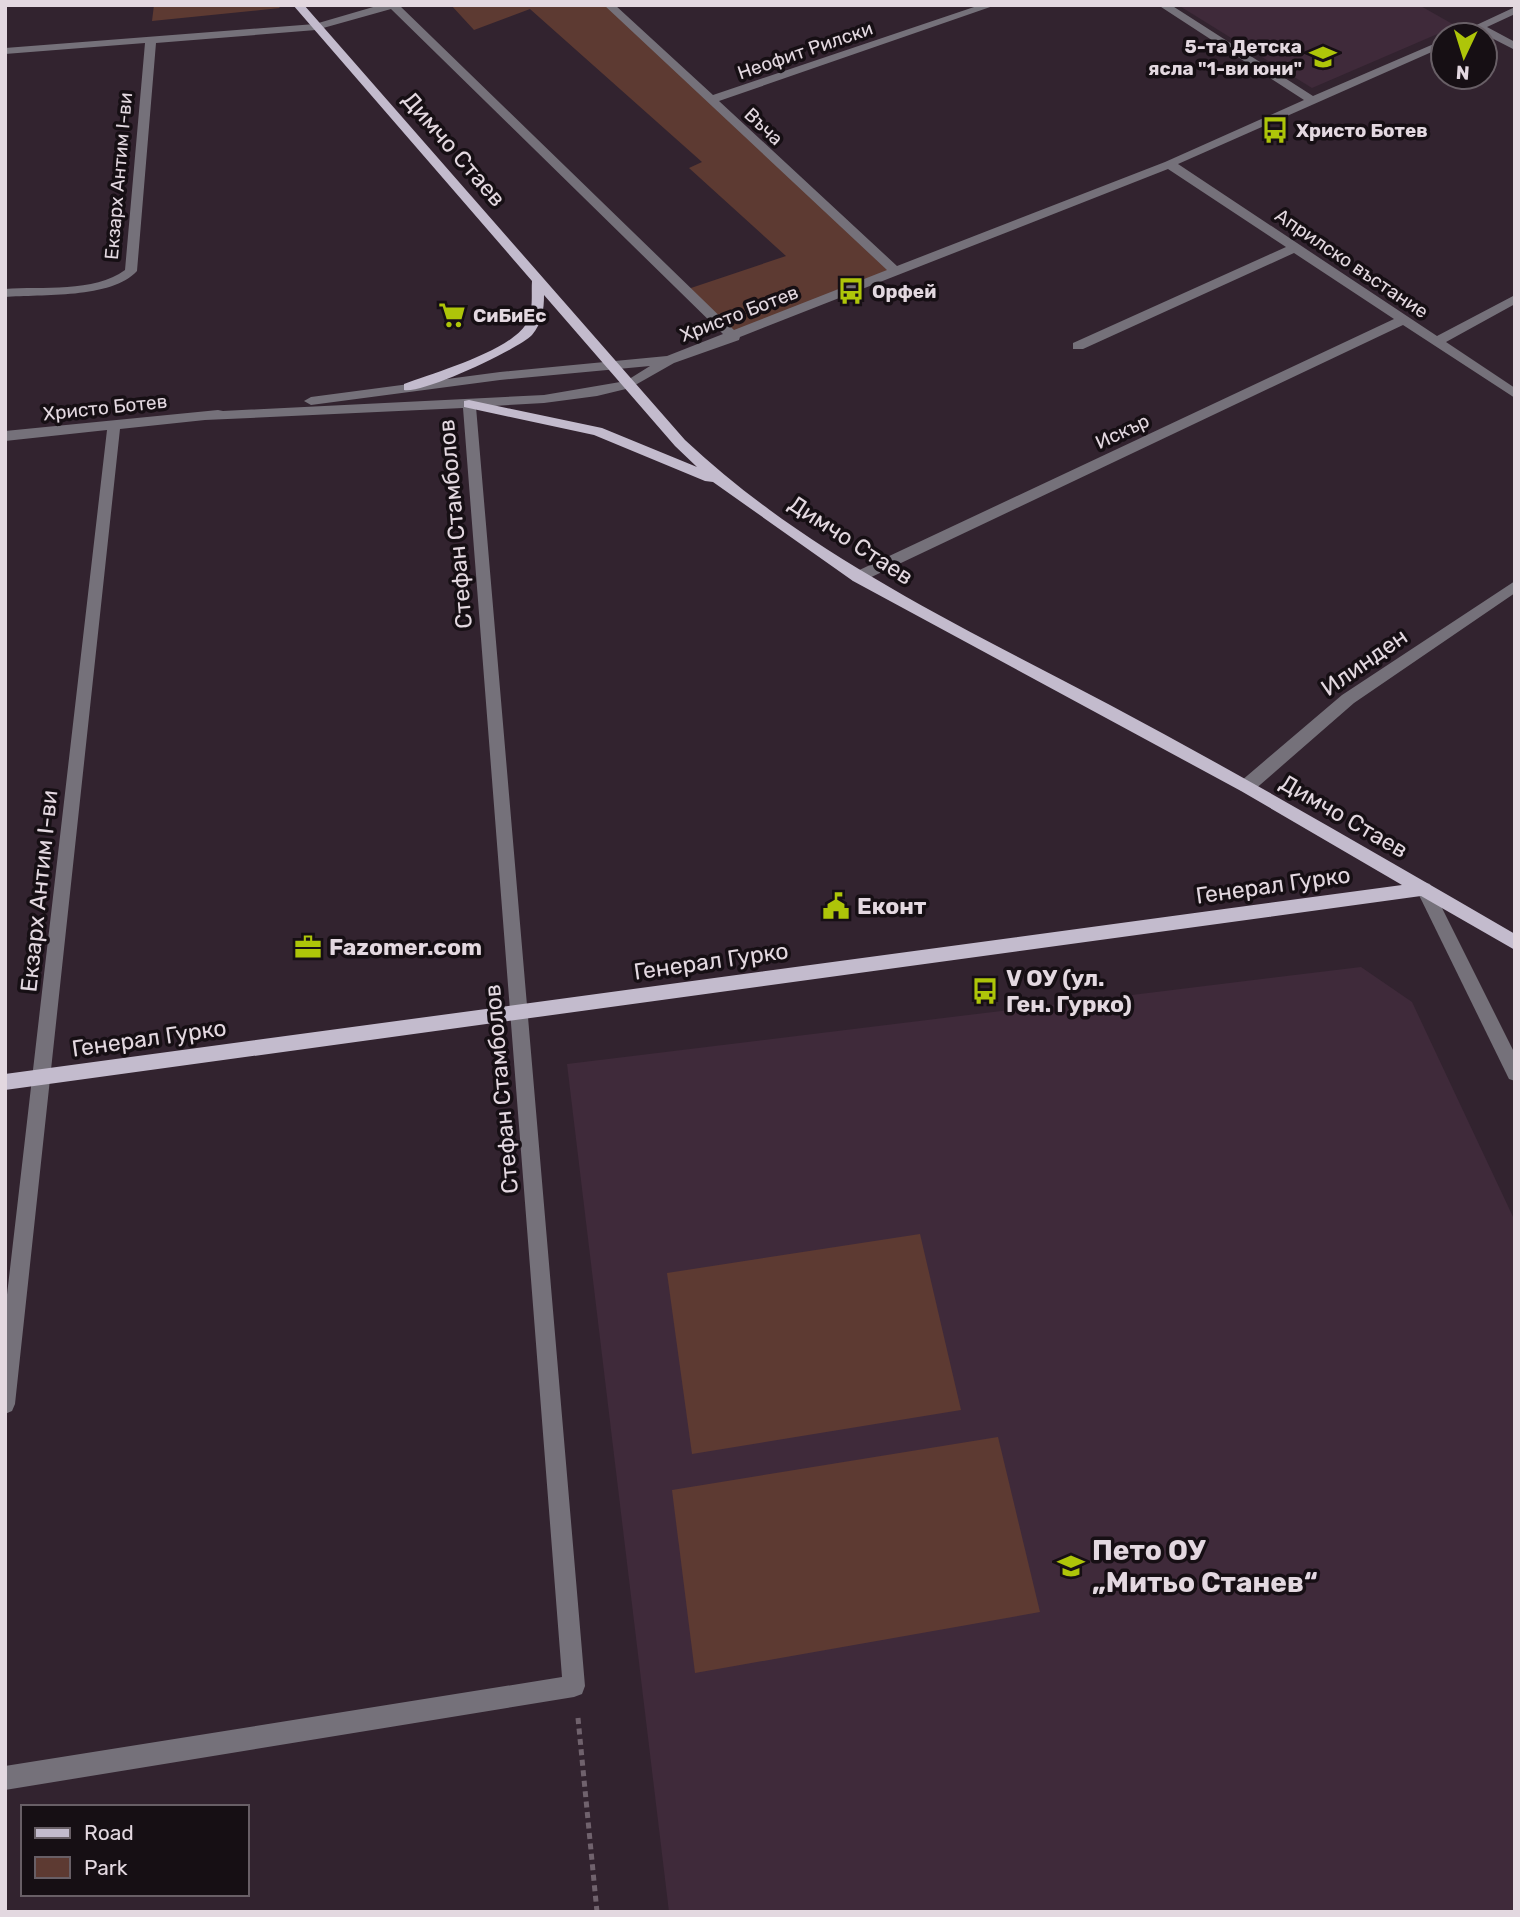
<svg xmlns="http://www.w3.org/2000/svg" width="1520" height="1917" viewBox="0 0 1520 1917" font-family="Rubik,sans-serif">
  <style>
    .built { fill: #3f2a3a }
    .green { fill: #5d3a32 }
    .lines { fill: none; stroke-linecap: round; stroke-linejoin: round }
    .path { stroke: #70626d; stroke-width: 5; stroke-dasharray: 6 4.5; stroke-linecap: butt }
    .minor { fill: #75717a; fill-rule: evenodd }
    .major { fill: #c3bbcd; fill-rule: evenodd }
    .labels { text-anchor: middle; stroke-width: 7; stroke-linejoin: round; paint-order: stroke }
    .far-poi-label { font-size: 19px; font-weight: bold; fill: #e3d8e0; stroke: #160f14; text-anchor: start }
    .far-street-label { font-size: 19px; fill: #e3d8e0; stroke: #160f14 }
    .street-label { font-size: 23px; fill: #e3d8e0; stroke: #160f14 }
    .poi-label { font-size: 23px; font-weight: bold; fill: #e3d8e0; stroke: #160f14; text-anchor: start }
    .near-poi-label { font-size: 28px; font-weight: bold; fill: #e3d8e0; stroke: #160f14; text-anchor: start }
  </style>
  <rect width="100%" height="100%" fill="#32232f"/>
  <g class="built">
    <path d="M 1178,5 L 1419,5 L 1456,26 L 1312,88 Z"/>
    <path d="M 1361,967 L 1412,1002 L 1515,1221 L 1515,1912 L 669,1912 L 567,1064 Z"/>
  </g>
  <g class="green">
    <path d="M 154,5 L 277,5 L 280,8 L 152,21 Z"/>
    <path d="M 451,5 L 609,5 L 896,272 L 734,337 L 685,290 L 786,256 L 689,168 L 702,162 L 530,9 L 474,30 Z"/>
    <path d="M 920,1234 L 961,1410 L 692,1454 L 667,1273 Z"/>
    <path d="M 998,1437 L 1040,1612 L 695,1673 L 672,1490 Z"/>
  </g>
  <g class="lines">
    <path class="path" d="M 578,1718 L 597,1912"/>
    <g class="minor">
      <path d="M 380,5 L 399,5 L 734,330 L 887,270 L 604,5 L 615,5 L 713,95 L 980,5 L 996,5 L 719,101 L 897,266 L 1165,162 L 1304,100 L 1158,5 L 1171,5 L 1313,96 L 1443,40 L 1443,47 L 1178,164 L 1437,336 L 1515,295 L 1515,304 L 1446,342 L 1515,388 L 1515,398 L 1403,325 L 863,581 L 853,581 L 851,577 L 853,573 L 1394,319 L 1294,253 L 1083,349 L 1073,349 L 1073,343 L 1286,247 L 1168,169 L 740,337 L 739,340 L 674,363 L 630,388 L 597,396 L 544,403 L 476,407 L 585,1686 L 582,1694 L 574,1697 L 5,1790 L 5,1766 L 562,1677 L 463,408 L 205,420 L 120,429 L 15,1404 L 12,1411 L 5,1414 L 5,1312 L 107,430 L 5,441 L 5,431 L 218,410 L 223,411 L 544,395 L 626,381 L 650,366 L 500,380 L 311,405 L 304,401 L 311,397 L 500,372 L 667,356 L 723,334 L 391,9 L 316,30 L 156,43 L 137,271 C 112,299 41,294 5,297 L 5,289 C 42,286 94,293 125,270 L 145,43 L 5,54 L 5,48 L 315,24 Z"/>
      <path d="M 1515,7 L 1515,14 L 1487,27 L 1515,42 L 1515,50 L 1478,31 L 1469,35 L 1455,35 Z"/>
      <path d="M 1515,581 L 1515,593 L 1354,703 L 1253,791 L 1241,791 L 1239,786 L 1241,781 L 1342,695 Z"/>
      <path d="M 1424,882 L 1430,884 L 1515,1054 L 1515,1081 L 1509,1079 L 1416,889 L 1418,884 Z"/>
    </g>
    <path class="major" d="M 293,5 L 304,5 L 685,440 C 807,555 963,627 1110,705 C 1247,778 1381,856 1515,934 L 1515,950 L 1421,896 L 5,1090 L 5,1074 L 1402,885 L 1241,791 L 853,581 L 713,482 L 705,481 L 594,435 L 464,407 L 464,401 L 469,400 L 602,428 L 697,467 L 675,446 L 544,295 C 544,310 542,323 532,335 C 517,350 423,394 404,390 L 404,384 C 434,373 510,351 526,324 C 534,312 531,294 532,281 Z"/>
  </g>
  <defs>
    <symbol id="school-bare" viewBox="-9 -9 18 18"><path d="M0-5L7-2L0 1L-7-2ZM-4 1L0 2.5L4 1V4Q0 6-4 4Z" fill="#aec509" stroke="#160f14" stroke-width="2.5" paint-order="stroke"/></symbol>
    <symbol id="bus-bare" viewBox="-9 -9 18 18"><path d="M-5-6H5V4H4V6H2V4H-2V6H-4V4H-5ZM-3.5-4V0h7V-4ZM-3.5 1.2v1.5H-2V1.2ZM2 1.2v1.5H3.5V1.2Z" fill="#aec509" stroke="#160f14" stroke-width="2.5" paint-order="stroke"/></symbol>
    <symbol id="supermarket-bare" viewBox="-9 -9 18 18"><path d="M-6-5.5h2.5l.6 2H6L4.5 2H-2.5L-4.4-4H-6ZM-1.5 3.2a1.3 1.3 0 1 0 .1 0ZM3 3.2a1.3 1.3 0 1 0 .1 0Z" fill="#aec509" stroke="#160f14" stroke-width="2.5" paint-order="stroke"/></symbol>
    <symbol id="civic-bare" viewBox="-9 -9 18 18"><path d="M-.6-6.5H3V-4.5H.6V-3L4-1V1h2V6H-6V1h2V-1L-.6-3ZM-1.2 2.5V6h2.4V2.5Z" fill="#aec509" stroke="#160f14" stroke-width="2.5" paint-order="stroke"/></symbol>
    <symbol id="office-bare" viewBox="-9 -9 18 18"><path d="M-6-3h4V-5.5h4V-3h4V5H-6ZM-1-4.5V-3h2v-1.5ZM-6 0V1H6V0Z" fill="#aec509" stroke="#160f14" stroke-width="2.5" paint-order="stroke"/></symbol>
  </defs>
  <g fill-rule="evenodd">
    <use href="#school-bare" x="1304" y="38" width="38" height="38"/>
    <use href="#bus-bare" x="1256" y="111" width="38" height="38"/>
    <use href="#bus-bare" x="832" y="272" width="38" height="38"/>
    <use href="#supermarket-bare" x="433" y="296" width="38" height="38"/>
    <use href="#civic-bare" x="817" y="887" width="38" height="38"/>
    <use href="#office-bare" x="289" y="928" width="38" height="38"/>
    <use href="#bus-bare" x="966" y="972" width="38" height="38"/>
    <use href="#school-bare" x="1052" y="1547" width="38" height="38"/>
  </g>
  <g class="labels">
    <g class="far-poi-label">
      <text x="1302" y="53" text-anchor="end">5-та Детска<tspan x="1302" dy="22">ясла "1-ви юни"</tspan></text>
      <text x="1296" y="137">Христо Ботев</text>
      <text x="872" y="298">Орфей</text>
      <text x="473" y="322">СиБиЕс</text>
    </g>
    <g class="far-street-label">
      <text transform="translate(805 50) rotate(-19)" y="7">Неофит Рилски</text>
      <text transform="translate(764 126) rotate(43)" y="7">Въча</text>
      <text transform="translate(118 176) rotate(-85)" y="7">Екзарх Антим I-ви</text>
      <text transform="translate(1352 263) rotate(34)" y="7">Априлско въстание</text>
      <text transform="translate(739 313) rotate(-21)" y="7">Христо Ботев</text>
      <text transform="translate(105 407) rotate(-6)" y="7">Христо Ботев</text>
      <text transform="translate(1122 431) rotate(-25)" y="7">Искър</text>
    </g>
    <g class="street-label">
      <text transform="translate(454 149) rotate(49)" y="8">Димчо Стаев</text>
      <text transform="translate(455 524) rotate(-95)" y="8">Стефан Стамболов</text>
      <text transform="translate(851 540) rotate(33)" y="8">Димчо Стаев</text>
      <text transform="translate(1364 662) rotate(-35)" y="8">Илинден</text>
      <text transform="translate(1344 816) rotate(30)" y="8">Димчо Стаев</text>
      <text transform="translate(1273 885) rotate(-8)" y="8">Генерал Гурко</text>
      <text transform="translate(39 891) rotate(-84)" y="8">Екзарх Антим I-ви</text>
      <text transform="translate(711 961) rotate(-8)" y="8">Генерал Гурко</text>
      <text transform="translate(149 1038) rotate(-8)" y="8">Генерал Гурко</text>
      <text transform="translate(501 1089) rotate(-95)" y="8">Стефан Стамболов</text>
    </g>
    <g class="poi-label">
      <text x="857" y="914">Еконт</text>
      <text x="329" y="955">Fazomer.com</text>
      <text x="1006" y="986">V ОУ (ул.<tspan x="1006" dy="26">Ген. Гурко)</tspan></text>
    </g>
    <g class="near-poi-label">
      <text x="1092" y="1560">Пето ОУ<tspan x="1092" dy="32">„Митьо Станев“</tspan></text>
    </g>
  </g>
  <rect width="1520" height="1917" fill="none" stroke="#e3d8e0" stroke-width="14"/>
  <rect x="21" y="1805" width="228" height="91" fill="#160f14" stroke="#685f66" stroke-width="2"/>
  <rect x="35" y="1828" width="35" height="10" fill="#c3bbcd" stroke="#685f66" stroke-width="2"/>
  <text x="84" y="1840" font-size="21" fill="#e3d8e0">Road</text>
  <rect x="35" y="1857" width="35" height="21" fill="#5d3a32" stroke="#685f66" stroke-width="2"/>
  <text x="84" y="1875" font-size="21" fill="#e3d8e0">Park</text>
  <g transform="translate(1464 56) rotate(184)"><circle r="33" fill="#160f14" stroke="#685f66" stroke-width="2"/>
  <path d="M0-5L12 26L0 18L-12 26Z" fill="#aec509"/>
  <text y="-10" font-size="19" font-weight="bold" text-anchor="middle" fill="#e3d8e0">N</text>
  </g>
</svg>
